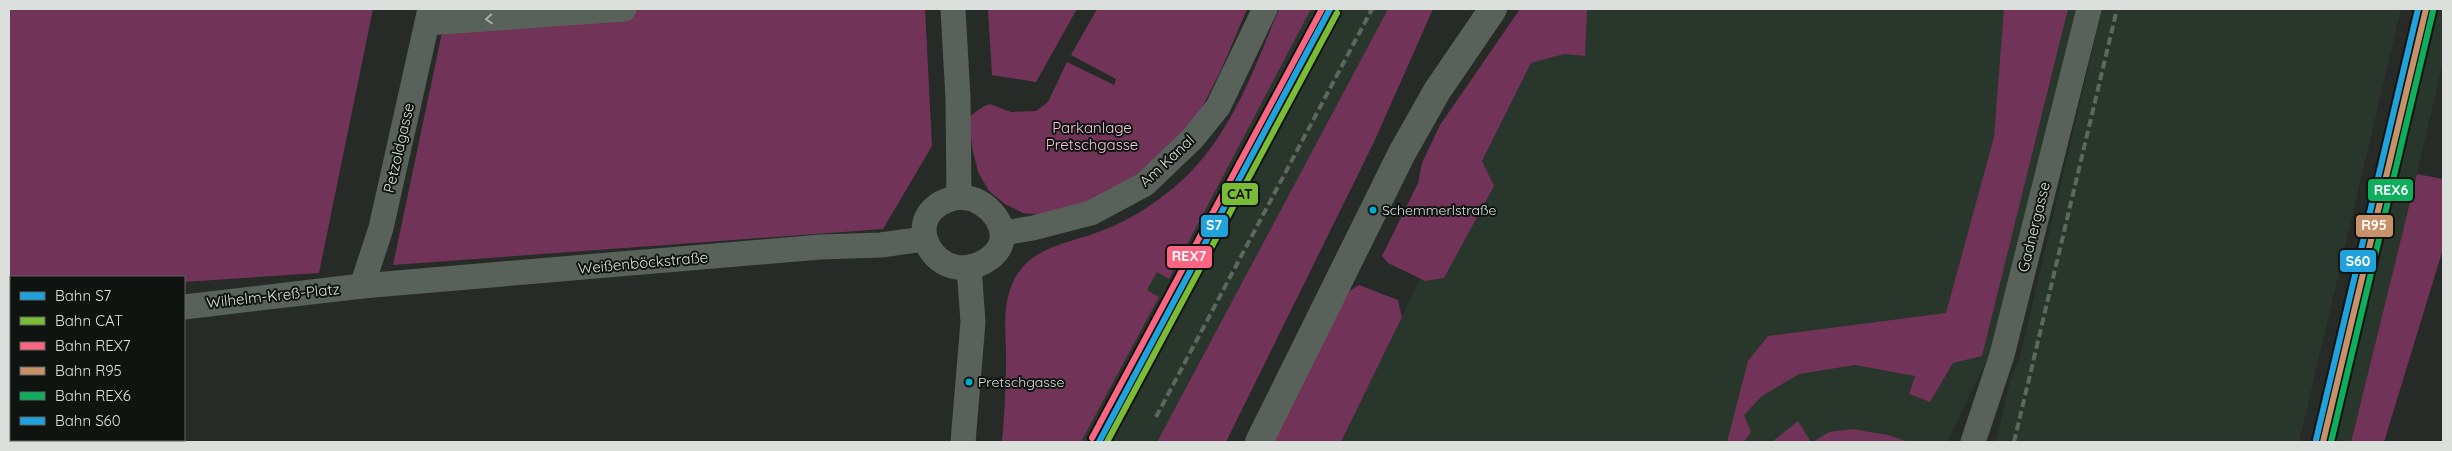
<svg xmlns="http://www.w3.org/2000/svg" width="2452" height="451" viewBox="0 0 2452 451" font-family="Quicksand,sans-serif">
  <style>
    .built { fill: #29362b }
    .green { fill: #713357 }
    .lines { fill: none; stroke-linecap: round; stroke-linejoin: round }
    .street { stroke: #59625a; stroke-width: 25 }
    .primary { stroke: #59625a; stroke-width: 28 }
    .rail { stroke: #5e6660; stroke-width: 4; stroke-dasharray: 8 4; stroke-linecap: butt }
    .rail-1-casing { stroke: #101411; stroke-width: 10 }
    .rail-2-casing { stroke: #101411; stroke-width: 10 }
    .rail-3-casing { stroke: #101411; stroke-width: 10 }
    .rail-4-casing { stroke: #101411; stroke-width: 10 }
    .rail-5-casing { stroke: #101411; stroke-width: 10 }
    .rail-6-casing { stroke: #101411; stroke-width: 10 }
    .rail-1 { stroke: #20a3dd; stroke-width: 6 }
    .rail-2 { stroke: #7bbc36; stroke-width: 6 }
    .rail-3 { stroke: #fa6682; stroke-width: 6 }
    .rail-4 { stroke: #c7916a; stroke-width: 6 }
    .rail-5 { stroke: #0daf5c; stroke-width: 6 }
    .rail-6 { stroke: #20a3dd; stroke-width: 6 }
    .oneway { stroke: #a7aea8 }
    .bus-dot { fill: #00a9ce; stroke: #101411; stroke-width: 2 }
    .labels { text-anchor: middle; stroke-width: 4; stroke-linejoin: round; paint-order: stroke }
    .bus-label { font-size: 14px; fill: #dbe0dc; stroke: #101411; text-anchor: start }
    .park-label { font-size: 15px; fill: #f2c3da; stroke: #101411 }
    .street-label { font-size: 15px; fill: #dbe0dc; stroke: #101411 }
    .line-badge { stroke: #101411; stroke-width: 2 }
    .badge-label { font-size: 14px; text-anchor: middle; font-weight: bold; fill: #fff }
    .pale-badge-label { font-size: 14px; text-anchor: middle; font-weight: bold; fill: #111 }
  </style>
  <rect width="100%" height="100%" fill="#262b27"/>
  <g class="built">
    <path d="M 1311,9 L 1388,9 L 1157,442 L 1081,442 L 1159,297 L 1147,290 L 1157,272 L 1169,279 Z"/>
    <path d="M 1541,9 L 2081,9 L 1991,351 L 1947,442 L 1341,442 L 1402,317 Z"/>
    <path d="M 2102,9 L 2401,9 L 2299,442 L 1996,442 L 2010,381 L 2020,357 Z"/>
    <path d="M 2413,9 L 2443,9 L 2443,61 L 2417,174 L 2351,442 L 2311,442 Z"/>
  </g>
  <g class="green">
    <path d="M 9,9 L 373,9 L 319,273 L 184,282 L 184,277 L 11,277 L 11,290 L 9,289 Z"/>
    <path d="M 447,9 L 925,9 L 932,146 L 883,229 L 393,265 Z"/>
    <path d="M 988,9 L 1077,9 L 1036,82 L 992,75 Z"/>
    <path d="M 1097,9 L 1247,9 L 1222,68 L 1199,114 L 1151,166 L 1091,201 L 1043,215 L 1023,213 L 1005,204 L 989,191 L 978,172 L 972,147 L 969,117 L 984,106 L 990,104 L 1011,112 L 1036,111 L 1048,102 L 1067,62 L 1114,85 L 1116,79 L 1071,55 Z"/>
    <path d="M 1279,9 L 1311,9 L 1169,279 L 1157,272 L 1147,290 L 1159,297 L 1081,442 L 1002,442 C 1004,417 1006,392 1006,367 C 1007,337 1000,306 1015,278 C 1033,246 1068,244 1098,232 C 1118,225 1137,215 1155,202 C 1225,154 1248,83 1279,9 Z"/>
    <path d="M 1388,9 L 1433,9 L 1374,142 L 1226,442 L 1157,442 Z"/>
    <path d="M 1520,9 L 1587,9 L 1585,56 L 1564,54 L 1531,63 L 1482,161 L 1494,186 L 1444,278 L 1425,281 L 1388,263 L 1382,256 L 1418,183 L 1422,163 L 1440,125 Z"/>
    <path d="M 2004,9 L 2068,9 L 1982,356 L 1953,363 L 1930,402 L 1909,394 L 1915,376 L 1855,365 L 1799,374 L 1762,396 L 1744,415 L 1751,432 L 1744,442 L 1727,442 L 1748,361 L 1768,336 L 1946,313 L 1994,137 Z"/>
    <path d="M 2417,174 L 2443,179 L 2443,249 L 2384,442 L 2351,442 Z"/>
    <path d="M 1359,285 L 1398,300 L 1402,317 L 1341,442 L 1271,442 L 1348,292 Z"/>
    <path d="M 1798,421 L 1811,442 L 1772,442 Z"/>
    <path d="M 1852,429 L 1888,435 L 1909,442 L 1813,442 L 1829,432 Z"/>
  </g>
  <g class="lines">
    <g class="street">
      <path d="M 953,9 L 958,98 L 959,197"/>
      <path d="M 427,23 L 624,9"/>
      <path d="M 959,197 C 964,198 972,198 977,201 C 999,212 1014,240 990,258 C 939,296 888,211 959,197 Z"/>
      <path d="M 1004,233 L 1033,228 L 1091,213 L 1145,184 L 1193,138 L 1218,107 L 1265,9"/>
      <path d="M 362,286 L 381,228 L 430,9"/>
      <path d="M 9,305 L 11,306"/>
      <path d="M 184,307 L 362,286 L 820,247 L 881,245 L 924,239"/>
      <path d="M 9,345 L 11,345"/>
      <path d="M 963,442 L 973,322 L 969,267"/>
      <path d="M 1973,442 L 2002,355 L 2089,9"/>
    </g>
    <path class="primary" d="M 1259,442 L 1402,153 L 1437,91 L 1493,9"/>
    <g class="rail">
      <path d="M 1156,417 L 1372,9"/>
      <path d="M 2014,442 L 2117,9"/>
    </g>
    <defs>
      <path id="rail-1" d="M 1099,442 L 1330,9"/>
      <path id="rail-2" d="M 1107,442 L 1337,13"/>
      <path id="rail-3" d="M 1092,438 L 1322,9"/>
      <path id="rail-4" d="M 2323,442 L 2426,9"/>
      <path id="rail-5" d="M 2331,442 L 2433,11"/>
      <path id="rail-6" d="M 2316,440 L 2418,9"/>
    </defs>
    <use href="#rail-1" class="rail-1-casing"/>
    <use href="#rail-2" class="rail-2-casing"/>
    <use href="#rail-3" class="rail-3-casing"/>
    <use href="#rail-4" class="rail-4-casing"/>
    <use href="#rail-5" class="rail-5-casing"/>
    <use href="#rail-6" class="rail-6-casing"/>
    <use href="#rail-1" class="rail-1"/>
    <use href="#rail-2" class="rail-2"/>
    <use href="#rail-3" class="rail-3"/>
    <use href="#rail-4" class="rail-4"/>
    <use href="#rail-5" class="rail-5"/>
    <use href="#rail-6" class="rail-6"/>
  </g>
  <defs><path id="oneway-chevron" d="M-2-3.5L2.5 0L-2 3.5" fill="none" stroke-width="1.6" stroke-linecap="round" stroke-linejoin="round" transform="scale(1.25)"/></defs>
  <use class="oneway" href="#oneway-chevron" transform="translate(489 19) rotate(176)"/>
  <g class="bus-dot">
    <circle cx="1373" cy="210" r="4.5"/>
    <circle cx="969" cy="382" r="4.5"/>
  </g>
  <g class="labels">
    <g class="bus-label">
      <text x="1382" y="215">Schemmerlstraße</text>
      <text x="978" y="387">Pretschgasse</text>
    </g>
    <g class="park-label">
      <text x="1092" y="133">Parkanlage<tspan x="1092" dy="17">Pretschgasse</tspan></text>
    </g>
    <g class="street-label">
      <text transform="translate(399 148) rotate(-77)" y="5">Petzoldgasse</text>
      <text transform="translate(1167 161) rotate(-43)" y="5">Am Kanal</text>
      <text transform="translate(2034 227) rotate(-76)" y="5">Gadnergasse</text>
      <text transform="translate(643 263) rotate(-5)" y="5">Weißenböckstraße</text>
      <text transform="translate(273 296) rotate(-6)" y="5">Wilhelm-Kreß-Platz</text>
    </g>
  </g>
  <g class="line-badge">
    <rect x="2367" y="178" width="47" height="24" rx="5" fill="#0daf5c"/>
    <rect x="1221" y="182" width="38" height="24" rx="5" fill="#7bbc36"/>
    <rect x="1200" y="214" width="29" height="24" rx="5" fill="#20a3dd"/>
    <rect x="2355" y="214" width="39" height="24" rx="5" fill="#c7916a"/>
    <rect x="1166" y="245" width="47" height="24" rx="5" fill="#fa6682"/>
    <rect x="2339" y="249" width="38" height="24" rx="5" fill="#20a3dd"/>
  </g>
  <g class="badge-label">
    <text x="2391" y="195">REX6</text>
    <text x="1214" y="230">S7</text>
    <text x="2374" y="230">R95</text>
    <text x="1189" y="261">REX7</text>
    <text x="2358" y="266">S60</text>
  </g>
  <g class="pale-badge-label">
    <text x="1240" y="199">CAT</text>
  </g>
  <rect width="2452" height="451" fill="none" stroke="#dbe0dc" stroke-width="20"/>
  <rect x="10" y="276" width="175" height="165" fill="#101411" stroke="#616662"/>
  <rect x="20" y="292" width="25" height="8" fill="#20a3dd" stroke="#616662"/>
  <text x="55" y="301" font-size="15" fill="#dbe0dc">Bahn S7</text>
  <rect x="20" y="317" width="25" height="8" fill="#7bbc36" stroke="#616662"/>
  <text x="55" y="326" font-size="15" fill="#dbe0dc">Bahn CAT</text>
  <rect x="20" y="342" width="25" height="8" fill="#fa6682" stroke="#616662"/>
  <text x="55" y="351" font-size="15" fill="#dbe0dc">Bahn REX7</text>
  <rect x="20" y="367" width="25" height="8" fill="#c7916a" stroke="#616662"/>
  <text x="55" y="376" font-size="15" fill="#dbe0dc">Bahn R95</text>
  <rect x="20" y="392" width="25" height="8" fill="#0daf5c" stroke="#616662"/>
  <text x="55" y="401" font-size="15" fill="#dbe0dc">Bahn REX6</text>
  <rect x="20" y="417" width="25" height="8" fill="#20a3dd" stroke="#616662"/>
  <text x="55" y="426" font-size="15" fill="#dbe0dc">Bahn S60</text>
</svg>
